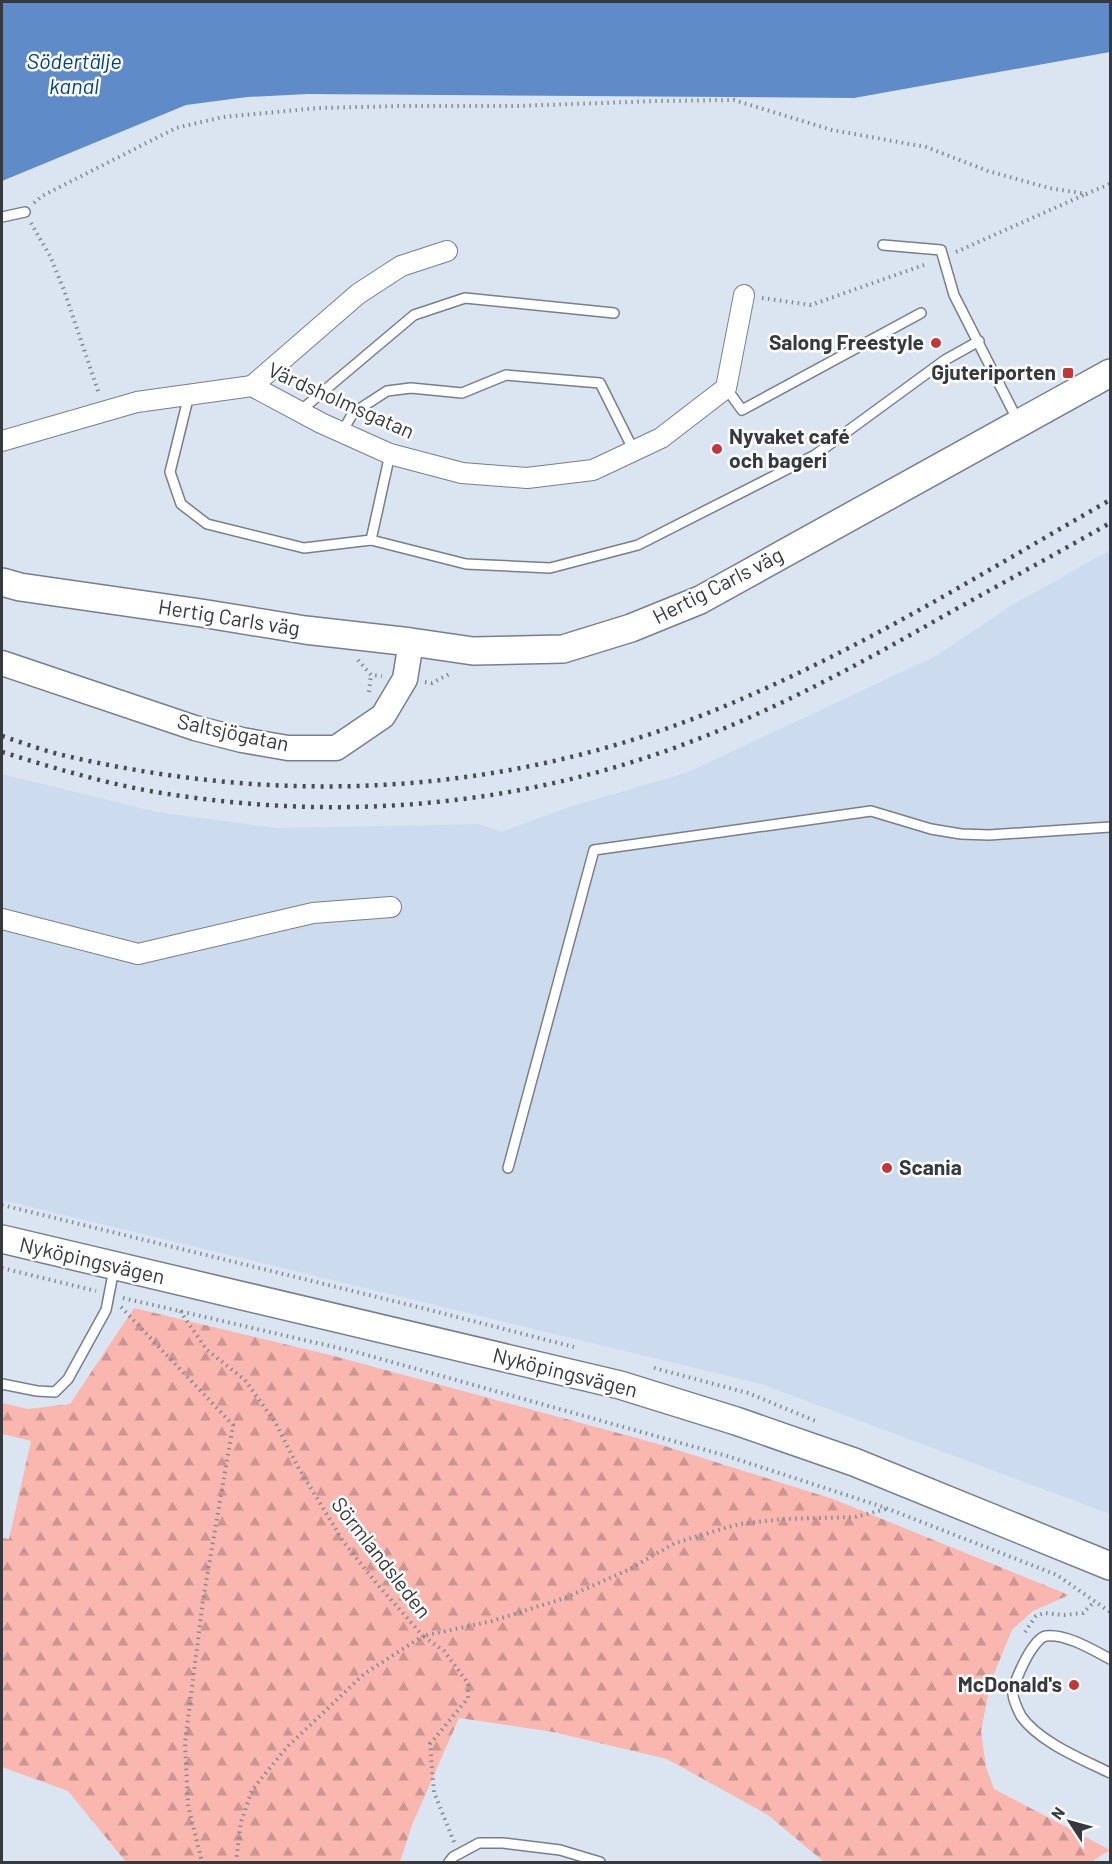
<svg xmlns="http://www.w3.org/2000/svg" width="1112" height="1864" viewBox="0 0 1112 1864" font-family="Barlow,sans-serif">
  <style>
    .built { fill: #cddbee }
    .forest { fill: url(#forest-firs) }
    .water { fill: #5f8bc8 }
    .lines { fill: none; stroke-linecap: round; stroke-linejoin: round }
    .service-casing { stroke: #767f8b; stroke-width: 12 }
    .minor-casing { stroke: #767f8b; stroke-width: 22 }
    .tertiary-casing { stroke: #767f8b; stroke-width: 27 }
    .secondary-casing { stroke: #767f8b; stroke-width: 30 }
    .path { stroke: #838a92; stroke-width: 4; stroke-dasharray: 1.5 4.5; stroke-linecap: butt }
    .service { stroke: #fff; stroke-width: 9 }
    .minor { stroke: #fff; stroke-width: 20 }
    .tertiary { stroke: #fff; stroke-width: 24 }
    .secondary { stroke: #fff; stroke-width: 27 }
    .rail { stroke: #484c52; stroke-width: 4.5; stroke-dasharray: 3 6; stroke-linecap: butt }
    .poi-dot { fill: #c53637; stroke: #fff; stroke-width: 2 }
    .labels { text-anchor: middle; stroke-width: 5; stroke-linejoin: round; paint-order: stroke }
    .poi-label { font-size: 21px; font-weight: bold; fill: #363a3f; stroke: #fff; text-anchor: end }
    .street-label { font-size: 21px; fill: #363a3f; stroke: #fff }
    .water-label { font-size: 22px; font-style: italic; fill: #02418a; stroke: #fff }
  </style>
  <defs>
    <pattern id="forest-firs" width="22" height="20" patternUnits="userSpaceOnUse" patternTransform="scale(1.5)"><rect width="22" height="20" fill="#fab7b0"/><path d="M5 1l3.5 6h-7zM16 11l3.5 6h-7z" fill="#cb9691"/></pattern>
  </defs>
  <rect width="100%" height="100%" fill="#dbe5f2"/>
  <path class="built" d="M 1110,550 L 1110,1514 L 761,1384 L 2,1200 L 2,774 L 157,812 L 277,828 L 478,824 L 501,832 L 566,808 L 686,773 L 936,656 L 1009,607 Z"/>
  <path class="forest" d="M 134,1308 L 334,1356 L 655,1443 L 833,1499 L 1069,1595 L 1033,1611 L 1012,1630 L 991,1681 L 981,1731 L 986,1767 L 994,1789 L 1110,1850 L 1091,1862 L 824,1862 L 768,1815 L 667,1759 L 553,1732 L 459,1718 L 412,1825 L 400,1862 L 126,1862 L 68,1791 L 2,1767 L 2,1538 L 9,1539 L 31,1441 L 2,1434 L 2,1403 L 28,1409 L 70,1404 Z"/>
  <path class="water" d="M 2,2 L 1110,2 L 1110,52 L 854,98 L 308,94 L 247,97 L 186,105 L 2,181 Z"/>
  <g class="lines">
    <defs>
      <g id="service">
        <path d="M 2,217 L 25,212"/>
        <path d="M 883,245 L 941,250 L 954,295 L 1018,421"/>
        <path d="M 726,388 L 742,410 L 921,313"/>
        <path d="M 189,395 L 170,472 L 181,504 L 207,524 L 304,548 L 371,540 L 466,564 L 550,568 L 638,545 L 815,455 L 945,360 L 979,341"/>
        <path d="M 300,411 L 414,315 L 465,298 L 614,313"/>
        <path d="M 342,432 L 353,413 L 387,391 L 411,388 L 462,393 L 506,375 L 600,383 L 634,451"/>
        <path d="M 371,540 L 390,454"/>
        <path d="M 508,1168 L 594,850 L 871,811 L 931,829 L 961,834 L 989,835 L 1110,827"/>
        <path d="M 2,1384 L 37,1391 L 55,1392 L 68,1379 L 106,1310 L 114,1269"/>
        <path d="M 1110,1659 C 1093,1650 1065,1633 1046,1636 C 1033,1638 1013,1682 1013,1694 C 1013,1700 1018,1710 1021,1716 C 1039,1742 1082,1759 1110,1773"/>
        <path d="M 449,1862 L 453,1857 L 479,1843 L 503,1843 L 560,1850 L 600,1862"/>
      </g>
      <g id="minor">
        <path d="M 252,386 L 358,294 L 401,266 L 447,251"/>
        <path d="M 2,441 L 137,402 L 252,386 L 321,423 L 390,454 L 462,473 L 527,478 L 593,470 L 661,438 L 726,388 L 744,295"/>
        <path d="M 2,919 L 138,954 L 313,913 L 391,907"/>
      </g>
      <path id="tertiary" d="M 2,663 L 195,728 L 242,740 L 288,748 L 336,748 L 383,716 L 405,679 L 411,642"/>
      <g id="secondary">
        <path d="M 2,582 L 20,587 L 201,613 L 305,630 L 411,642 L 473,651 L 563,649 L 631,628 L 700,600 L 1110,373"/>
        <path d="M 2,1239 L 620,1385 L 736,1421 L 854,1462 L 1110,1566"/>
      </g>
    </defs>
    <use href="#service" class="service-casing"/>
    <use href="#minor" class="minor-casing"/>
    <use href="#tertiary" class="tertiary-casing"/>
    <use href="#secondary" class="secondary-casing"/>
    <g class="path">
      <path d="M 34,203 L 42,196 L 176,128 L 223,117 L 318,108 L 402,106 L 516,106 L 658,101 L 734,100 L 832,130 L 926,147 L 988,171 L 1049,188 L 1086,194 L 1110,184"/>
      <path d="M 31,223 L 50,256 L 64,290 L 99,394"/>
      <path d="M 956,252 L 1086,194"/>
      <path d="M 762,298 L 811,305 L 924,265"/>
      <path d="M 358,660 L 371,675 L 382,676"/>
      <path d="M 425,682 L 432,683 L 451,673"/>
      <path d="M 369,692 L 371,675"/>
      <path d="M 2,1205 L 422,1308 L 574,1347"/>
      <path d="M 2,1268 L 96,1291"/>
      <path d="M 123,1298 L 356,1352 L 727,1456 L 886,1508 L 1057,1575 L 1110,1612"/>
      <path d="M 121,1307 L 233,1425 L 203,1600 L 185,1743 L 188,1805 L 202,1862"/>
      <path d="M 180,1311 L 207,1350 L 245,1380 L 275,1422 L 298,1467 L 343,1541 L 377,1584 L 423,1636 L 364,1674 L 287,1747 L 252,1790 L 241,1822 L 236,1862"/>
      <path d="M 654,1368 L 748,1393 L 818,1422"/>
      <path d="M 1025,1632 L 1036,1616 L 1044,1613 L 1064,1615 L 1083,1613 L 1095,1601"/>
      <path d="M 454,1842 L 434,1792 L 430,1744 L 468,1698 L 468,1683 L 444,1651 L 423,1636 L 492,1621 L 565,1598 L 628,1570 L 675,1543 L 739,1524 L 784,1519 L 855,1517 L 886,1509"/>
    </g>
    <use href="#service" class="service"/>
    <use href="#minor" class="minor"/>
    <use href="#tertiary" class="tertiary"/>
    <use href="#secondary" class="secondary"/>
    <g class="rail">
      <path d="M 2,736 C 20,742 39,749 58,754 C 293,810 525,795 746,697 C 873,642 991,568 1110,500"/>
      <path d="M 2,752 C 51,767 100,782 150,791 C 340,824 529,807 708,735 C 788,703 865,661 940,618 C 997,586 1054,555 1110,523"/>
    </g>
  </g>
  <g class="poi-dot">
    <circle cx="936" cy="343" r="6"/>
    <rect x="1062" y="367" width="12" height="12" rx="3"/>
    <circle cx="717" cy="449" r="6"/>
    <circle cx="887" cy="1168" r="6"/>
    <circle cx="1074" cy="1685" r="6"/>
  </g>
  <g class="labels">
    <g class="poi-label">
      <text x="924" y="350">Salong Freestyle</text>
      <text x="1056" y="380">Gjuteriporten</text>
      <text x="729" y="444" text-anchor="start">Nyvaket café<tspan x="729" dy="24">och bageri</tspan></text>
      <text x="899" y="1175" text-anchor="start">Scania</text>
      <text x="1062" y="1692">McDonald's</text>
    </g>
    <g class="street-label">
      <text transform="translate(341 401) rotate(24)" y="7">Värdsholmsgatan</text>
      <text transform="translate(718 586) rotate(-27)" y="7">Hertig Carls väg</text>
      <text transform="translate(229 618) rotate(9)" y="7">Hertig Carls väg</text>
      <text transform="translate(233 733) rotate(12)" y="7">Saltsjögatan</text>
      <text transform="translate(92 1261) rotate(13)" y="7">Nyköpingsvägen</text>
      <text transform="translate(565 1373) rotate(14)" y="7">Nyköpingsvägen</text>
      <text transform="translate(381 1558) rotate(52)" y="7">Sörmlandsleden</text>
    </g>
    <g class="water-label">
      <text x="74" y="69">Södertälje<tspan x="74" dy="25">kanal</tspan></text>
    </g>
  </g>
  <rect width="1112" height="1864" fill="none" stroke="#363a3f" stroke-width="6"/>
  <g transform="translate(1070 1822) rotate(306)" stroke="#ffffff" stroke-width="4.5" paint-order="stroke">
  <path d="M0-4.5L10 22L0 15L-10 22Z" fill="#363a3f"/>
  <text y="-9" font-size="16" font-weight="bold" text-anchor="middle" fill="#363a3f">N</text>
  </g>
</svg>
